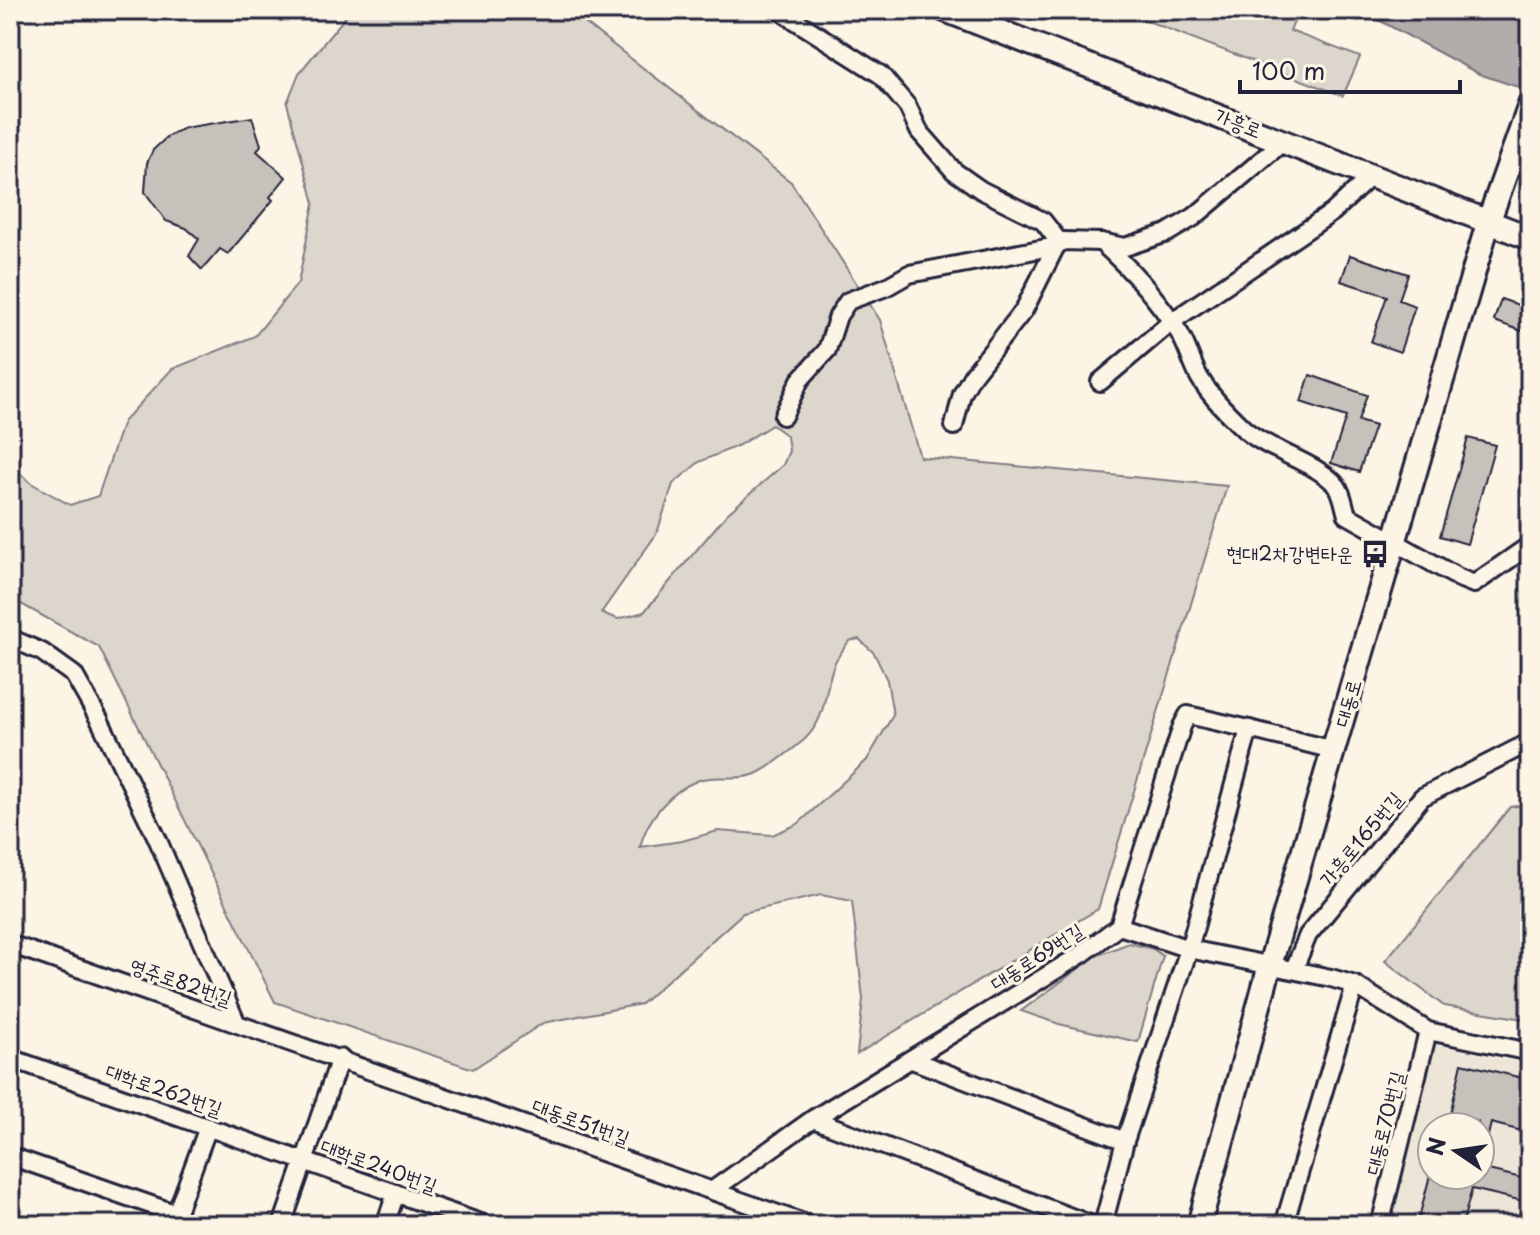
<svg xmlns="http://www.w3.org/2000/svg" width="1540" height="1235" viewBox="0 0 1540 1235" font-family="'Playpen Sans','Poor Story',sans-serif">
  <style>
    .built { fill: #ece5d8; fill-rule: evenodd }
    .green { fill: #dcd6cc; stroke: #7f7c84; stroke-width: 2; fill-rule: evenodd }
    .water { fill: #b2adab; stroke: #78757e; stroke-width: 2 }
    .building { fill: #c6c1bb; stroke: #22223b; stroke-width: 2 }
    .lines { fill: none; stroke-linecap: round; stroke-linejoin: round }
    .minor-casing { stroke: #22223b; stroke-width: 22 }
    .major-casing { stroke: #22223b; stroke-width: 28 }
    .minor { stroke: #fcf5e5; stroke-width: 16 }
    .major { stroke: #fcf5e5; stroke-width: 22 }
    .labels { text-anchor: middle; stroke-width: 6; stroke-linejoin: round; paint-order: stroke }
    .street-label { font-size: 20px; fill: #22223b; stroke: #fcf5e5 }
    .poi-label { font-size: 20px; fill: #22223b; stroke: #fcf5e5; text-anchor: end }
  </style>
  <rect width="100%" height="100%" fill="#fcf5e5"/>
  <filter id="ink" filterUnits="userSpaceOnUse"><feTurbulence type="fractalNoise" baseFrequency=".0125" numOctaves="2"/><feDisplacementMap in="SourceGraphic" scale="16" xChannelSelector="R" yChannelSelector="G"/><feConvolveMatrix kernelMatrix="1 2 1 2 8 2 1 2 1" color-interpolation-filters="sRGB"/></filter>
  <g filter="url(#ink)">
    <path class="built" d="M 1429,1043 L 1530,1065 L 1530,1225 L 1388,1225 ZM 1432,1127 L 1480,1127 L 1480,1175 L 1432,1175 Z"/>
    <g class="green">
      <path d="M 351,10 L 568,10 L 791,182 L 880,320 L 920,457 L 1227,486 L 1098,909 L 857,1054 L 863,999 L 852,901 L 821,895 L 743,913 L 641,1004 L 543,1023 L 473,1069 L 275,1002 L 99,647 L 14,600 L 10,600 L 10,465 L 31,483 L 70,505 L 98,496 L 123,422 L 172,369 L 255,336 L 298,283 L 314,203 L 287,103 L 299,73 ZM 772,425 L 787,436 L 789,451 L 783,465 L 727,514 L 644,612 L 618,619 L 601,613 L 657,533 L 673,484 L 699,462 L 739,445 ZM 859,639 L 874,653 L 887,680 L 893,715 L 867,760 L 798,824 L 772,835 L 718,831 L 682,841 L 640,847 C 647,818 670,791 699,780 C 715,774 736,781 753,775 C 766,771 793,749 804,740 C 829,716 823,690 835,662 C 839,655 844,648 849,641 Z"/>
      <path d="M 1119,10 L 1299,10 L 1290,31 L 1360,57 L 1343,96 Z"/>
      <path d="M 1530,804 L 1530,1020 L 1444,1006 L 1385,961 L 1510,807 Z"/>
      <path d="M 1129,943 L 1153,949 L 1163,956 L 1138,1042 L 1059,1024 L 1021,1011 L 1096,956 Z"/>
    </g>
    <path class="water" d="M 1360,10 L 1530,10 L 1530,91 L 1479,74 Z"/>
    <g class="building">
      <path d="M 252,117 L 261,145 L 257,151 L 286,177 L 270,197 L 273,200 L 228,254 L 220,249 L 202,270 L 189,256 L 199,239 L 186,228 L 166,221 L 145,192 L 147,163 L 153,150 L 168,136 L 184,128 Z"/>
      <path d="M 1350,255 L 1408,274 L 1399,300 L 1415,306 L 1400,352 L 1371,342 L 1387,296 L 1341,281 Z"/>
      <path d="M 1501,299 L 1530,309 L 1530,334 L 1494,321 Z"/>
      <path d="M 1310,375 L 1367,395 L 1358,421 L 1375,426 L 1359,472 L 1331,463 L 1346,417 L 1301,402 Z"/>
      <path d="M 1468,438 L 1495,445 L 1467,544 L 1440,536 Z"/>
      <path d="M 1462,1063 L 1530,1080 L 1530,1101 L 1522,1131 L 1491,1123 L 1484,1152 L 1480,1151 L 1478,1122 L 1450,1114 Z"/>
      <path d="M 1480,1168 L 1530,1180 L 1530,1225 L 1517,1225 L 1523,1201 L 1472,1189 L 1462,1225 L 1432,1225 L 1418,1222 L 1430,1175 L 1480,1175 Z"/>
    </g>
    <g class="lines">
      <defs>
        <g id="minor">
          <path d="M 784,10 L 785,14 L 881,75 L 908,107 L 919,131 L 954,171 L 981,190 L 1043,221 L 1060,243"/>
          <path d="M 1101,242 C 1131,269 1158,299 1180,334 C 1187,346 1191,360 1197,373 C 1207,393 1228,414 1244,429 C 1269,451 1318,463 1337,486 C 1343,494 1344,506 1347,515 L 1459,578 L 1474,584 L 1530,545"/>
          <path d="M 1100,382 L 1171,322 L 1333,212 L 1372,175"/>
          <path d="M 783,416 L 800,380 L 827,350 L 838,316 L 848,301 L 886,287 L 909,274 L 1056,246"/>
          <path d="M 954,426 L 962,394 L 972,376 L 1024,310 L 1056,246 L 1063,241 L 1101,242 L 1125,247 L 1167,233 L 1194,217 L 1284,141"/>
          <path d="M 10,638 L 42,652 L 74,675 L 100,721 L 157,838 L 236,1022"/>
          <path d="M 1119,926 L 1182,726 L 1188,715 L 1249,729"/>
          <path d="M 10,944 L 809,1225"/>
          <path d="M 1294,969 L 1308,935 L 1422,797 L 1530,742"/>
          <path d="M 10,1058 L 486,1225"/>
          <path d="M 912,1060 L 1125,1141"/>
          <path d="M 813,1119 L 1092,1225"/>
          <path d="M 10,1156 L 177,1214"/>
          <path d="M 713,1190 L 813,1119 L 1082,954 L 1119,926 L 1189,949 L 1331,978 L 1355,985 L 1428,1031 L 1530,1052"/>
          <path d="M 172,1225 L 208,1127"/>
          <path d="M 282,1225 L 340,1058"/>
          <path d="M 385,1225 L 396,1193"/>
          <path d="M 1103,1225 L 1125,1141 L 1189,949 L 1249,729 L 1334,750"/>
          <path d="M 1284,1225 L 1355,985"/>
          <path d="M 1380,1225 L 1428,1031"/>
        </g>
        <g id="major">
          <path d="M 945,10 L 1530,238"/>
          <path d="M 1199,1225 L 1270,965 L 1489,220 L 1530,105"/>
        </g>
      </defs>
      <use href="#minor" class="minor-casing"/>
      <use href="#major" class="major-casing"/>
      <use href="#minor" class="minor"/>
      <use href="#major" class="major"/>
    </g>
  </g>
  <defs>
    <symbol id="bus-bare" viewBox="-9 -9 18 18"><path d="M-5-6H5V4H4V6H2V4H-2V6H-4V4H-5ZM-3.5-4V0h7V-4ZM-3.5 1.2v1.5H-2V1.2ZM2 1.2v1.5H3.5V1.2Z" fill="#22223b" stroke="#fcf5e5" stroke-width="2.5" paint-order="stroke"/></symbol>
  </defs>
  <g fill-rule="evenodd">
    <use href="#bus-bare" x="1355" y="534" width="40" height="40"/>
  </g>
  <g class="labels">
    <g class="street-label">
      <text transform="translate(1238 123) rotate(21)" y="7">가흥로</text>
      <text transform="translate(1348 703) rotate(-74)" y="7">대동로</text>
      <text transform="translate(1361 839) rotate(-50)" y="7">가흥로165번길</text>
      <text transform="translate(1037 957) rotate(-33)" y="7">대동로69번길</text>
      <text transform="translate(181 982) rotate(19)" y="7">영주로82번길</text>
      <text transform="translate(164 1090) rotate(19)" y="7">대학로262번길</text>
      <text transform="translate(581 1122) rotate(20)" y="7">대동로51번길</text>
      <text transform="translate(1385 1123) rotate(-76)" y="7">대동로70번길</text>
      <text transform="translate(379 1166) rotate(20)" y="7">대학로240번길</text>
    </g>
    <g class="poi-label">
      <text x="1353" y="561">현대2차강변타운</text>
    </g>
  </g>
  <rect width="1540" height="1235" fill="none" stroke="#fcf5e5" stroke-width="40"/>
  <rect x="20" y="20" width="1500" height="1195" fill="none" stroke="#22223b" stroke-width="3" filter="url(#ink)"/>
  <g transform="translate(1456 1151) rotate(283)"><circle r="38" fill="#fcf5e5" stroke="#a5a1a1" stroke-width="2"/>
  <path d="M0-6L14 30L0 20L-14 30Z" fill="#22223b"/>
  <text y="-12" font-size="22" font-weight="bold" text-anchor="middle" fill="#22223b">N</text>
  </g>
  <path d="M1240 80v12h220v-12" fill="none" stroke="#22223b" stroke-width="4"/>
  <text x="1252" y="80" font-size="24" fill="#22223b" stroke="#fcf5e5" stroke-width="6" paint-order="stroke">100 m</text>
</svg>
